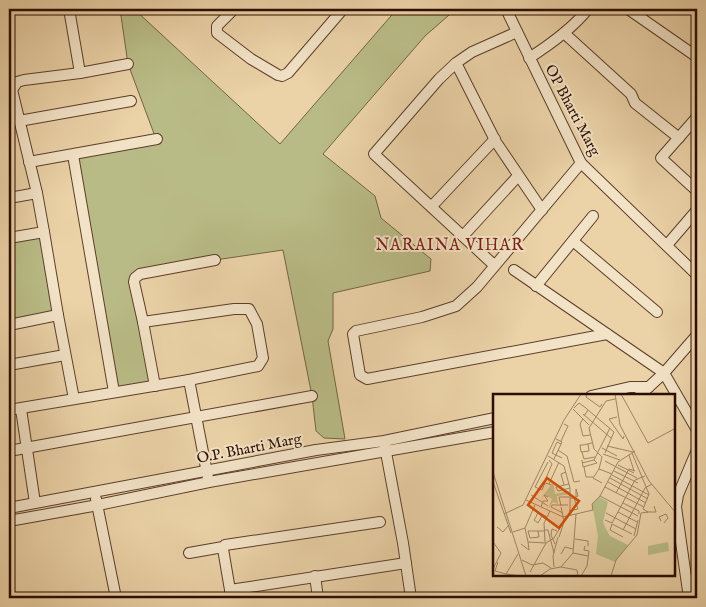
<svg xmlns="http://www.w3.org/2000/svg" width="706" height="607" viewBox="0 0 706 607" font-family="'IM FELL English',serif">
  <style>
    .green { fill: #b9bb86; stroke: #736443 }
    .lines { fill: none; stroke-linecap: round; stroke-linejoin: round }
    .minor-casing { stroke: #5c3e2a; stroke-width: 12 }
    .minor { stroke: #f2e2c6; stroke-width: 10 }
    .labels { text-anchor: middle; stroke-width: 4; stroke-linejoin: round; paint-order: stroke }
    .street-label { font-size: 15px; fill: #2d0d00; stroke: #f2e2c6 }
    .neighbourhood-label { font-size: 16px; letter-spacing: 1px; fill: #7a1f14; stroke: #f2e2c6 }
    .inset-road { fill: none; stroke: #9f8364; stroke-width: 1 }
    .view { fill: #cc4e0a; fill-opacity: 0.15; stroke: #cc4e0a; stroke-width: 2.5 }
    .inset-edge { fill: none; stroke: #2d0d00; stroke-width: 2.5 }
  </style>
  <rect width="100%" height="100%" fill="#ebd2a7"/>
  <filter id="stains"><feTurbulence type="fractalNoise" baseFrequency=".004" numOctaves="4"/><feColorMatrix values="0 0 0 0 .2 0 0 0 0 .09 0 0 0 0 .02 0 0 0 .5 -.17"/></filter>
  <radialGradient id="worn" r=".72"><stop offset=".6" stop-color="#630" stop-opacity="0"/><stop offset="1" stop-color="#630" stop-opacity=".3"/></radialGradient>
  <g class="green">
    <path d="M 120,9 L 134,9 L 280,144 L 397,9 L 456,9 L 425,36 L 323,154 L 375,196 L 381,218 L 431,259 L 430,271 L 333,293 L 333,329 L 328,341 L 345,439 L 324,438 L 316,431 L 312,396 L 283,250 L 215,260 L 137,277 L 155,386 L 114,392 L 73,155 L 156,139 L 128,64 Z"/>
    <path d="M 44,232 L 58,315 L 9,325 L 9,238 Z"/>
  </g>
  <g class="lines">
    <defs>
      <g id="minor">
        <path d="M 69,9 L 80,73 L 128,64"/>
        <path d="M 234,9 L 217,26 L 217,33 L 251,59 L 278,75 L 282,76 L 288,73 L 343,9"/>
        <path d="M 506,9 L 581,163 L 697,275"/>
        <path d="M 628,9 L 697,57"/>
        <path d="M 564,33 L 631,94 L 635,103 L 679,138"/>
        <path d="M 529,58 C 551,44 572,29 588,9"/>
        <path d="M 456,63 L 496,142 L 542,210"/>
        <path d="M 697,117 L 661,158 L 697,191"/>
        <path d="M 19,121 L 131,101"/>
        <path d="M 73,155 L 114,392"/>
        <path d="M 29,162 L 157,139"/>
        <path d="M 581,163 L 477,287 L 456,306 L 422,317 L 356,331 L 353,334 L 360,375 L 367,379 L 607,334"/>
        <path d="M 9,198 L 37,193"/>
        <path d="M 432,206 L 495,139"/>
        <path d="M 44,232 L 58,315 L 74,399"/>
        <path d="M 463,236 L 518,176"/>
        <path d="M 9,238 L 44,232 L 37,193 L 12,90 L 17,82 L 24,80 L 80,73"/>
        <path d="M 573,241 L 657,312"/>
        <path d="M 667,245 L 697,210"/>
        <path d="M 494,265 L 374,154 L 439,79 L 456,63 L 472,52 L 517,32"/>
        <path d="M 514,270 L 664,373 L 697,430"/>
        <path d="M 536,286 L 593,216"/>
        <path d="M 143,322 L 155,386"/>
        <path d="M 9,325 L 58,315"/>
        <path d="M 9,365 L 65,355"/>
        <path d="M 591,396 L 630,387 L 649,387"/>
        <path d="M 639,396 L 664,373 L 697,335"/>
        <path d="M 21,409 L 35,503"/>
        <path d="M 9,410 L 189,380"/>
        <path d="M 385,447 L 403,543 L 411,598"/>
        <path d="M 9,451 L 312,396"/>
        <path d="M 208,478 L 189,380 L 258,366 L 263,358 L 257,324 L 249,309 L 234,309 L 143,322 L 134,282 L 135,278 L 140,274 L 215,260"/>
        <path d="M 96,499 L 116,598"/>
        <path d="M 9,508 L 316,450 L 384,441 L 495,418"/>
        <path d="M 9,521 L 98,505 L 209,482 L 495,432"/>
        <path d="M 189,553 L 223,547"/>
        <path d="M 315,576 L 318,598"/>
        <path d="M 230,590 L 223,549 L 225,545 L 380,522"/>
        <path d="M 231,598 L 230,590 L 406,563"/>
        <path d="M 689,598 L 676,507 L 678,495 L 697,450"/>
      </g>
    </defs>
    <use href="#minor" class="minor-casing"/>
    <use href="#minor" class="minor"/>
  </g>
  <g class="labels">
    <g class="street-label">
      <text transform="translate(573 110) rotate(62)" y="5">OP Bharti Marg</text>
      <text transform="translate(249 448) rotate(-11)" y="5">O.P. Bharti Marg</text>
    </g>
    <g class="neighbourhood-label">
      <text x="450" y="250">NARAINA VIHAR</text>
    </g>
  </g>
  <g transform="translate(493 394)">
    <rect width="182" height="182" fill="#ebd2a7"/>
    <path d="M 60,88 L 62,100 L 76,97 L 77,100 L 64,102 L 65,110 L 60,108 L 55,115 L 59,105 L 52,101 L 47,106 ZM 106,103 L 115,108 L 110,128 L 113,135 L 117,142 L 135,151 L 122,168 L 103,160 L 105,142 L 99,110 ZM 175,148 L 176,157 L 155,161 L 155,152 Z" fill="#b9bb86"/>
    <path class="inset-road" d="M 94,0 L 93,3 L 107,13 L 109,10M 122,0 L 127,31 L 156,87 L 183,119M 128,0 L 155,49 L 183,34M 81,14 L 86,9 L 93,14 L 95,16 L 91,22M 80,15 L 96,31M 95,16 L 121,38 L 112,59M 90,20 L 118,44M 124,23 L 116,25 L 130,45 L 131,42M 90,25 L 87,30 L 90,42 L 97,41M 68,47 L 75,32 L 71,30M 68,50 L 64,48 L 59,59 L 69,64M 95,50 L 96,57 L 88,58 L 87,51 L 90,51 L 99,49M 114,52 L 140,58M 109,54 L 124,62M 65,56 L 74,62 L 81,88 L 87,87M 89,58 L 91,65 L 102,63M 110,60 L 127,66M 136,61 L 141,77M 55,62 L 71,72 L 77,94 L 77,121M 61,65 L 69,48 L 63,45M 56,66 L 59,70 L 53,84 L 58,86M 89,66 L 90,73 L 104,69 L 101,66M 112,67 L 144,84M 55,68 L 42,93 L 49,96 L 52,89 L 56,90M 89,69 L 101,66 L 117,34M 125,71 L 141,79M 91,73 L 93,83 L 100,83M 106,75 L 100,84 L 109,89M 121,77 L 145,89M 0,78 L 33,182M 119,80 L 106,75 L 109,63 L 101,55 L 96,34 L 113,7 L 122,5M 119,81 L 156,101M 117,84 L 155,105M 0,88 L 18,139M 115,88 L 153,109M 76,90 L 63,93 L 65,97 L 77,94M 58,91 L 56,90 L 66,68M 71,91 L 68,80 L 73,78M 112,93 L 151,113M 123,99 L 136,75 L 142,77M 38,101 L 55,112M 107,102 L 145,122M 81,104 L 85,102 L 83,95 L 83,103M 33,106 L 70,123 L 100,116 L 99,110 L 107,102 L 125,68 L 142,57M 130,109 L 146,117 L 146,120M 59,111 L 58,113 L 70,119M 59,111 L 75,111M 68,112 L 66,103 L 76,103M 48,113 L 50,107 L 55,107 L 51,101 L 55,103M 76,117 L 85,115 L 81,104 L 77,104M 125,118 L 144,128M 154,118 L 163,118 L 161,112M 113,119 L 143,135M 11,120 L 30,111 L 71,26 L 88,0M 43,123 L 41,126 L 45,129 L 50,120M 43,123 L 45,118 L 54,123M 112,126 L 119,129 L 142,86 L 152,82M 168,127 L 166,123 L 173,120 L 175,124 L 171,129M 4,133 L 10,138 L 15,132M 32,134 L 42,111M 51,136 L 55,136 L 61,159M 130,136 L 152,94 L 159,90M 45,137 L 46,143 L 37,144 L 35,137 L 51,137M 20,138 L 32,134 L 35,148 L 53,149M 141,142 L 145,126M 66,143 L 71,128M 130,143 L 117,136 L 119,130 L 139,140M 82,145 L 95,147 L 95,152M 0,148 L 8,159 L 0,175M 52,148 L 51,129 L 57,117M 28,150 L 36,156 L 35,148M 62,150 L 58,141 L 59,135 L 64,137M 80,159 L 95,162M 68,160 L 72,153 L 80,155M 29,166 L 39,171 L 50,169 L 58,174M 5,168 L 2,177 L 13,180 L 25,160M 61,173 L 60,162 L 65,143M 68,173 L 84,176 L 85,182M 37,178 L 53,149 L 61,144 L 71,127 L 68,113M 13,180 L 28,182M 47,182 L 57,175 L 68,173 L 80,159 L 83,120M 88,182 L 94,172 L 96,157 L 91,156 L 92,152M 118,182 L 123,166 L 144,141 L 148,119 L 155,118 L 150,115 L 156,100 L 139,59"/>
    <path class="view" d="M 54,84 L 86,107 L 66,134 L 35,111 Z"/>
    <rect width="182" height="182" class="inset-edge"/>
  </g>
  <rect width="706" height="607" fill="none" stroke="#ebd2a7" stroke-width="30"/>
  <rect x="10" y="10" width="686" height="587" fill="none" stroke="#2d0d00" stroke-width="2.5"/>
  <rect x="15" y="15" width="676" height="577" fill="none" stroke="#2d0d00"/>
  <rect width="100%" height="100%" filter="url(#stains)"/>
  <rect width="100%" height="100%" fill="url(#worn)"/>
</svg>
